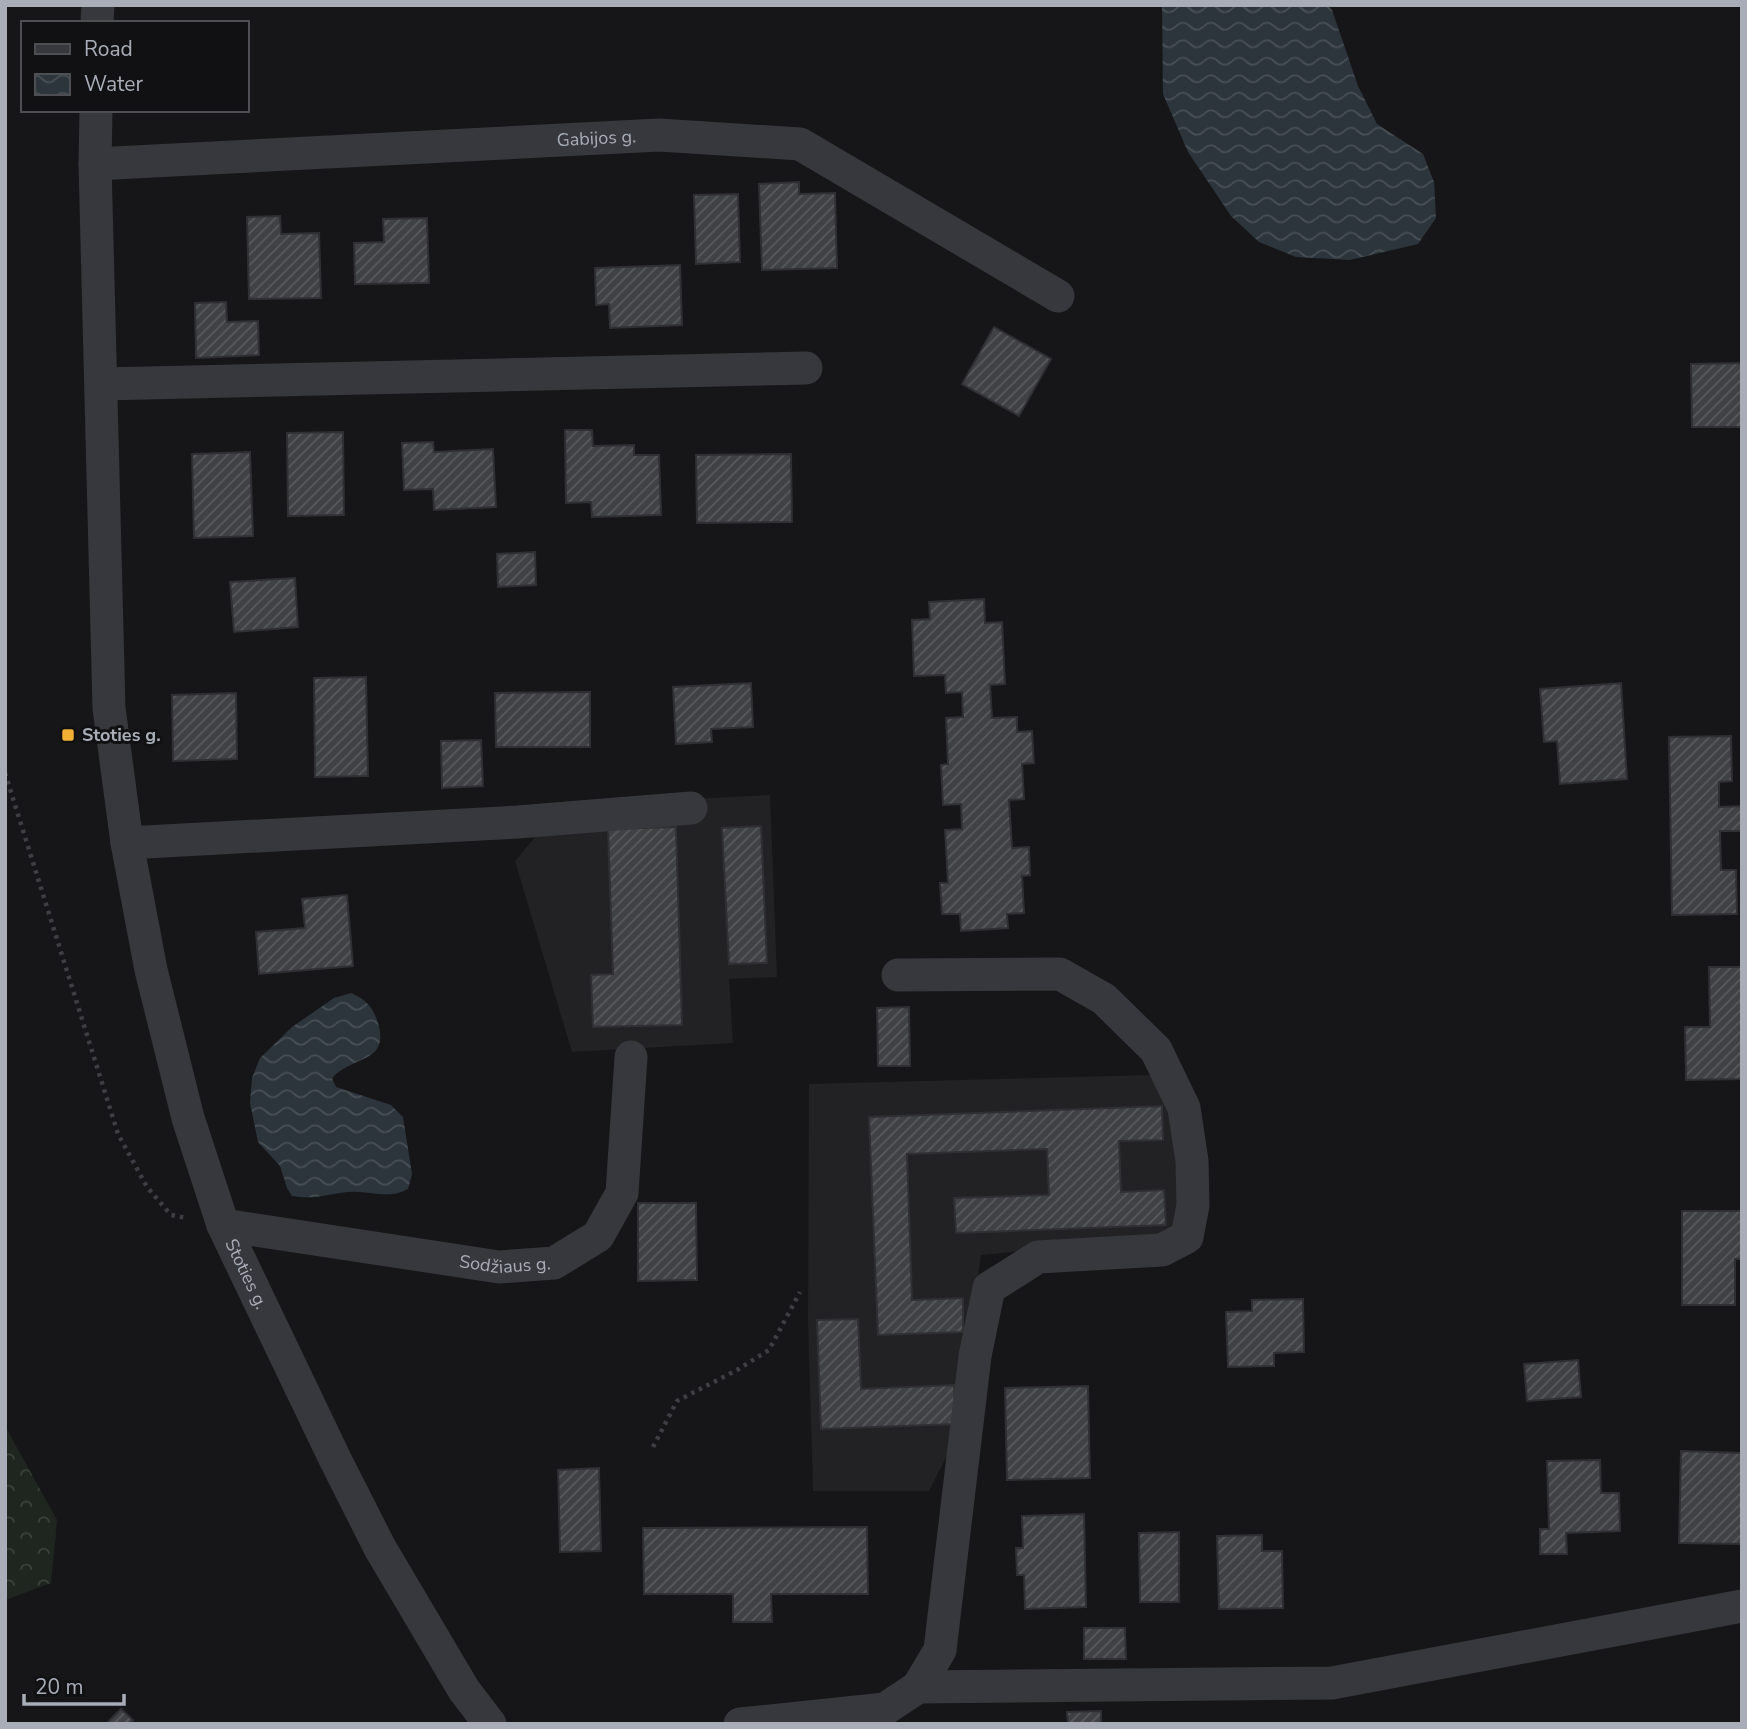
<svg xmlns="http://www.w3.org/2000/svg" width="1747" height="1729" viewBox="0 0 1747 1729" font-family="'Nunito Sans',sans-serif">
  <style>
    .built { fill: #222225 }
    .forest { fill: url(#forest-crowns) }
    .water { fill: url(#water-waves) }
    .building { fill: url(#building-hatch); stroke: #303034; stroke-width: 2 }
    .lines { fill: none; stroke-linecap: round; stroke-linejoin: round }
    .path { stroke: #3d3f44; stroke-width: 4.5; stroke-dasharray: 3.5 5; stroke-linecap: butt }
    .minor { stroke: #37383d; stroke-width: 33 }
    .poi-dot { fill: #f2b134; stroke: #111113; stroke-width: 2.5 }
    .labels { text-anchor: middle; stroke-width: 6; stroke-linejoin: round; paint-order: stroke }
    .street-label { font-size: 18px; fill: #a8adb8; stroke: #111113 }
    .poi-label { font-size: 18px; font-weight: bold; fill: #a8adb8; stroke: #111113; text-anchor: start }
  </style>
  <defs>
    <pattern id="forest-crowns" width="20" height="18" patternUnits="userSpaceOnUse" patternTransform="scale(1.75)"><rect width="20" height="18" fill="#1e261f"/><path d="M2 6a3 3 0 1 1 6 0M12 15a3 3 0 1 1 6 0" fill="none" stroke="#3c433d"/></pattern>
    <pattern id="water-waves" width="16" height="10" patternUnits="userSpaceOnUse" patternTransform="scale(1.75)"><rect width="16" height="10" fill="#2c353c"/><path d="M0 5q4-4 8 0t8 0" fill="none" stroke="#485056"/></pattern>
    <pattern id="building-hatch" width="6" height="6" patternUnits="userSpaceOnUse" patternTransform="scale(1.75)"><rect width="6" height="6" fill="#404145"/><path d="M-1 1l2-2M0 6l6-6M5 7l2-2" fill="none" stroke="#595a5e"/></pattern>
  </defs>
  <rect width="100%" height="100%" fill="#161618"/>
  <g class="built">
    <path d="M 770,795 L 777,977 L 729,979 L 733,1043 L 572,1052 L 515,861 L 561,806 Z"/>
    <path d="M 1151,1075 L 1174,1108 L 1179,1207 L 1172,1237 L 981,1255 L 954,1442 L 929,1491 L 813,1491 L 808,1321 L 809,1084 Z"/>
  </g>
  <path class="forest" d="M 5,1426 L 57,1520 L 51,1583 L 5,1600 Z"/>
  <g class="water">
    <path d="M 1162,5 L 1327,5 L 1332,10 L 1358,86 L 1377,124 L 1423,154 L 1434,182 L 1436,218 L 1418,244 L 1350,260 L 1296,257 L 1259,242 L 1231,216 L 1188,152 L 1163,94 Z"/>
    <path d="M 351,993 C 365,999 372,1006 377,1020 C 392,1064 352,1055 332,1078 L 336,1087 L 391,1105 L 403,1117 L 412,1174 L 408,1189 C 389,1200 369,1190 348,1192 C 325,1194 318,1200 292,1196 L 287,1188 L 280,1166 L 258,1142 L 250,1103 L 252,1078 L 260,1058 L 292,1027 L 334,998 Z"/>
  </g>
  <g class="building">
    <path d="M 799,182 L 799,194 L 835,193 L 837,268 L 762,270 L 759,184 Z"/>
    <path d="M 738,194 L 740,262 L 696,264 L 694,195 Z"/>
    <path d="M 280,216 L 281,234 L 319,233 L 321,298 L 249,299 L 247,217 Z"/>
    <path d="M 427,218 L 429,283 L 355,284 L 354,243 L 384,242 L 383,219 Z"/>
    <path d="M 680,265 L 682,325 L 610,328 L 609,304 L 596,305 L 595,268 Z"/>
    <path d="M 226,302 L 227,322 L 258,321 L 259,355 L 196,358 L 195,303 Z"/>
    <path d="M 994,327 L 1051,359 L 1019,416 L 962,384 Z"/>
    <path d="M 1742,363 L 1742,427 L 1692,427 L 1691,364 Z"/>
    <path d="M 565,430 L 592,430 L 593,446 L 634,445 L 634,455 L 659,455 L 661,515 L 592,517 L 591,502 L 566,503 Z"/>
    <path d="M 343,432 L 344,515 L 288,516 L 287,433 Z"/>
    <path d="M 433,442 L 434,452 L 493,449 L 496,507 L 434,510 L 433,489 L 404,490 L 402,443 Z"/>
    <path d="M 250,452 L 253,536 L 194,538 L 192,454 Z"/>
    <path d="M 791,454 L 792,522 L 697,523 L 696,455 Z"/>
    <path d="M 535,552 L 536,585 L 498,587 L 497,554 Z"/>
    <path d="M 295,578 L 298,627 L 234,632 L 230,582 Z"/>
    <path d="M 984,599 L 985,623 L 1002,622 L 1005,684 L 990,685 L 992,718 L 1017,717 L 1017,732 L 1032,731 L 1034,763 L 1022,764 L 1024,799 L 1009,800 L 1012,848 L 1029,847 L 1030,875 L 1022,876 L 1024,913 L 1007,914 L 1008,928 L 961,931 L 960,914 L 942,914 L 940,883 L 948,883 L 945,830 L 962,829 L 961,804 L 943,805 L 941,765 L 948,764 L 946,718 L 963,717 L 962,692 L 946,693 L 945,675 L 914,676 L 912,620 L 930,619 L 929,602 Z"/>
    <path d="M 366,677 L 368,776 L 315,777 L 314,678 Z"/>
    <path d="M 751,683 L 753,727 L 711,729 L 712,742 L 676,744 L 673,687 Z"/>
    <path d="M 1621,683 L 1627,779 L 1560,784 L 1557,741 L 1544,742 L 1540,689 Z"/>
    <path d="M 590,692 L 590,747 L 496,747 L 495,693 Z"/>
    <path d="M 236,693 L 237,759 L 173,761 L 172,695 Z"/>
    <path d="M 1731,736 L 1732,781 L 1719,782 L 1719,807 L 1742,806 L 1742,831 L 1720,831 L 1721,870 L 1736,870 L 1737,914 L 1672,915 L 1669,737 Z"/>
    <path d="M 481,740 L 483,786 L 442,788 L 441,741 Z"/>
    <path d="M 761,826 L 767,963 L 729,964 L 722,828 Z"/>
    <path d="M 676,827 L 682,1025 L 593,1027 L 591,975 L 613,974 L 608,829 Z"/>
    <path d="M 347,895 L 353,966 L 259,974 L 256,932 L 305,928 L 302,899 Z"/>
    <path d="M 1709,967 L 1742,967 L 1742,1079 L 1686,1080 L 1685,1027 L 1710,1027 Z"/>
    <path d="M 909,1007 L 910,1066 L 878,1066 L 877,1008 Z"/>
    <path d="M 1162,1106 L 1163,1140 L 1119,1141 L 1121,1192 L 1164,1190 L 1166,1225 L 956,1233 L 954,1198 L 1049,1195 L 1047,1149 L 907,1154 L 912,1300 L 963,1298 L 963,1332 L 878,1335 L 869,1117 Z"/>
    <path d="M 638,1203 L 696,1203 L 697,1280 L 638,1281 Z"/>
    <path d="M 1682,1211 L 1742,1211 L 1742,1259 L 1735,1259 L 1735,1305 L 1682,1305 Z"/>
    <path d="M 1303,1299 L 1304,1352 L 1274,1353 L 1274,1366 L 1228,1367 L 1226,1312 L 1252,1311 L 1252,1300 Z"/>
    <path d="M 858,1319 L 861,1389 L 954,1385 L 956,1424 L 821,1429 L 817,1320 Z"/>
    <path d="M 1578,1360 L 1581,1397 L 1527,1401 L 1524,1364 Z"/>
    <path d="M 1088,1386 L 1090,1478 L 1007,1480 L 1005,1388 Z"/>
    <path d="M 1681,1451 L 1742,1453 L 1741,1544 L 1679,1543 Z"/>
    <path d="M 1600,1460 L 1601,1493 L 1619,1493 L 1620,1531 L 1566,1533 L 1567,1554 L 1540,1554 L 1540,1529 L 1549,1529 L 1547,1461 Z"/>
    <path d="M 599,1468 L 601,1551 L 560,1552 L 558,1470 Z"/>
    <path d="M 1084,1514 L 1086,1607 L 1025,1609 L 1024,1575 L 1017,1575 L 1016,1548 L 1023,1548 L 1022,1516 Z"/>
    <path d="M 867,1527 L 868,1594 L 771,1594 L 772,1622 L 733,1622 L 733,1594 L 644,1594 L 643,1528 Z"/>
    <path d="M 1179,1532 L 1179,1602 L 1140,1602 L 1139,1533 Z"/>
    <path d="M 1262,1535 L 1262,1551 L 1282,1551 L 1283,1608 L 1219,1609 L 1217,1536 Z"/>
    <path d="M 1084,1628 L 1125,1628 L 1126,1659 L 1084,1659 Z"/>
    <path d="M 121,1709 L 133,1720 L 129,1724 L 106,1724 Z"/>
    <path d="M 1101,1711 L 1101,1724 L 1068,1724 L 1067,1712 Z"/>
  </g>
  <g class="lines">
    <g class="path">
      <path d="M 5,773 L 118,1134 L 147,1187 L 171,1215 L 187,1218"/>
      <path d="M 653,1447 L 677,1401 L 737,1370 L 769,1350 L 800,1292"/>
    </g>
    <g class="minor">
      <path d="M 97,23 L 98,5"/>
      <path id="s1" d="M 96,110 L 95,164 L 109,708 L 127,843 L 151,970 L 188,1118 L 223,1225 L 335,1459 L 380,1548 L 464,1690 L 490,1724"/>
      <path id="s2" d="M 95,164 L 659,135 L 800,144 L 1058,296"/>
      <path d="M 102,384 L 806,368"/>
      <path d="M 127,843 L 518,822 L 691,808"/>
      <path id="s3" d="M 223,1225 L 499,1267 L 554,1263 L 598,1236 L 622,1193 L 631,1057"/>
      <path d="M 918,1687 L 1332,1683 L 1742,1606"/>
      <path d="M 740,1724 L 885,1709 L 918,1687 L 940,1650 L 975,1356 L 989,1288 L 1038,1257 L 1162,1250 L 1187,1237 L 1193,1205 L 1192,1161 L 1184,1108 L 1156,1050 L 1104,999 L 1060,974 L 898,975"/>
    </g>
  </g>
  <rect class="poi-dot" x="61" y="728" width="14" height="14" rx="3.5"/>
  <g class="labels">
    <g class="street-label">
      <text dy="6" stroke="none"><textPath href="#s2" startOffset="502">Gabijos g.</textPath></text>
      <text dy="6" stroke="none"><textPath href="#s3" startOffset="285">Sodžiaus g.</textPath></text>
      <text dy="6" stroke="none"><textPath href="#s1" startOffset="1183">Stoties g.</textPath></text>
    </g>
    <g class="poi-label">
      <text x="82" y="741">Stoties g.</text>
    </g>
  </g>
  <rect width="1747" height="1729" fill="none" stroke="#a8adb8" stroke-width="14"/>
  <rect x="21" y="21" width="228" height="91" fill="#111113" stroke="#4d4f55" stroke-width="2"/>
  <rect x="35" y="44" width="35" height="10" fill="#37383d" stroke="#4d4f55" stroke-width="2"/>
  <text x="84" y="56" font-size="21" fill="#a8adb8">Road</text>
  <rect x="35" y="74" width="35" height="21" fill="url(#water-waves)" stroke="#4d4f55" stroke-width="2"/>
  <text x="84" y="91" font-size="21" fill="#a8adb8">Water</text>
  <path d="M24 1694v10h100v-10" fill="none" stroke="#a8adb8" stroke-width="3.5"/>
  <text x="35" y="1694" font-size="21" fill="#a8adb8" stroke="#111113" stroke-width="5" paint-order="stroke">20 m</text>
</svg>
